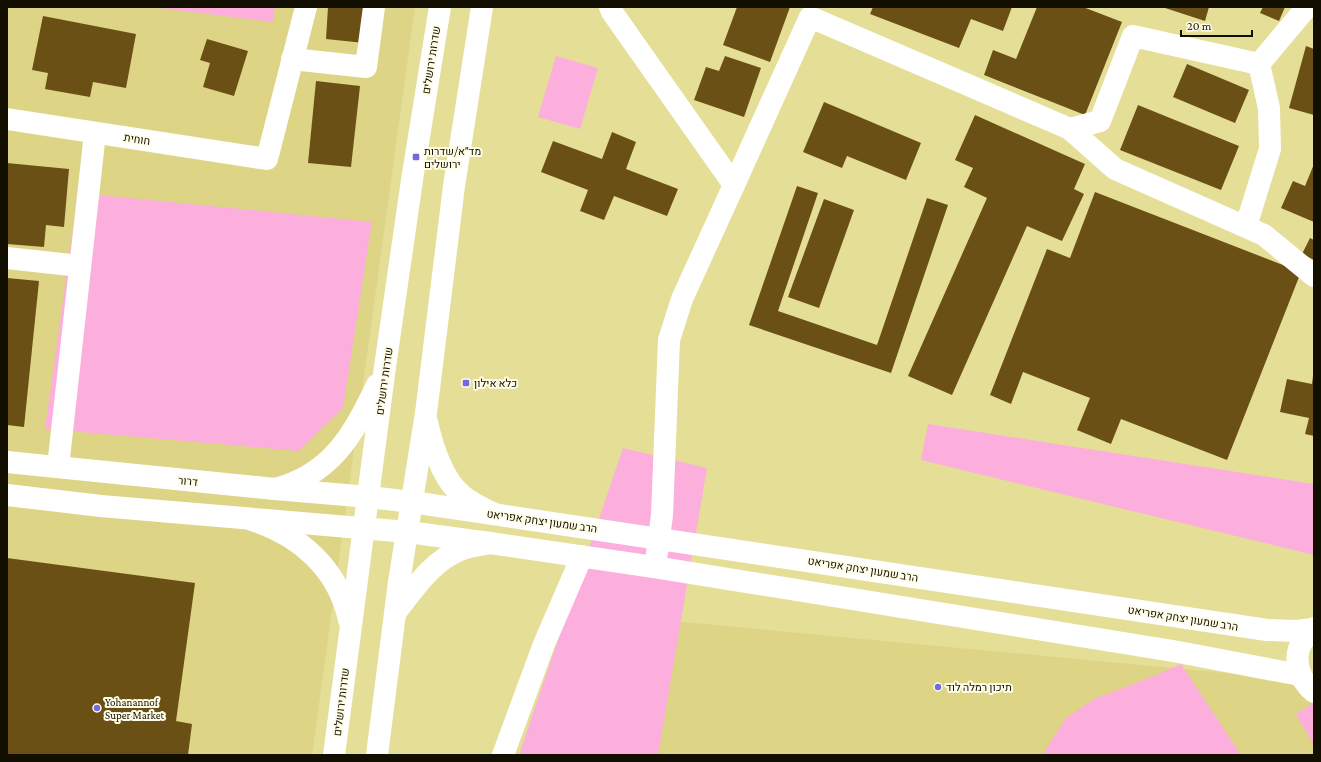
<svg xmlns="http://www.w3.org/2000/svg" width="1321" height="762" viewBox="0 0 1321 762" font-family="'Crimson Pro',Heebo,serif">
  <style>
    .built { fill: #ddd585 }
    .green { fill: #fcaedc }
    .building { fill: #6b5016 }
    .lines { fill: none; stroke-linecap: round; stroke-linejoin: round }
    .minor { stroke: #fff; stroke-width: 22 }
    .major { stroke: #fff; stroke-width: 22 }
    .poi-dot { fill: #7369e3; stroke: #fffde8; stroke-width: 1.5 }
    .labels { text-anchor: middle; stroke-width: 4; stroke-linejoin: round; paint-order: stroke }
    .street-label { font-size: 11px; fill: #130f00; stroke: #fffde8 }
    .poi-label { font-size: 11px; fill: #130f00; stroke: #fffde8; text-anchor: start }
  </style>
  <rect width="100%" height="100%" fill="#e5de97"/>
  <g class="built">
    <path d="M 7,7 L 415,7 L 312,755 L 7,755 Z"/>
    <path d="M 598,614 L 1290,679 L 1303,695 L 1314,704 L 1314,755 L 561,755 Z"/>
  </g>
  <g class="green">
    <path d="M 152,7 L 275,7 L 273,22 Z"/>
    <path d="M 556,56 L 598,68 L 580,129 L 538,117 Z"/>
    <path d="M 78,193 L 372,222 L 343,408 L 299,451 L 45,429 Z"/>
    <path d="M 928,424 L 1314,484 L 1314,555 L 921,460 Z"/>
    <path d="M 623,448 L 707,468 L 658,755 L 519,755 Z"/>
    <path d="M 1181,664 L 1241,755 L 1043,755 L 1046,749 L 1066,718 L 1094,699 L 1154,676 Z"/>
    <path d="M 1312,704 L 1314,704 L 1314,745 L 1296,714 Z"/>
  </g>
  <g class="building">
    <path d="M 328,7 L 344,8 L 344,7 L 367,7 L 364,43 L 326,39 Z"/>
    <path d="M 737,7 L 790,7 L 770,62 L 723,45 Z"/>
    <path d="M 873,7 L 1012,7 L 1003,31 L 971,19 L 959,48 L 870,14 Z"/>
    <path d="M 1037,7 L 1083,7 L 1122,22 L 1085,115 L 984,75 L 993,50 L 1016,59 Z"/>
    <path d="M 1162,7 L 1209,7 L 1205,21 Z"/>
    <path d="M 1263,7 L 1285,7 L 1279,21 L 1260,13 Z"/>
    <path d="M 43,16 L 136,34 L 126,88 L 93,82 L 90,97 L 45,89 L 48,73 L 32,70 Z"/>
    <path d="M 207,39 L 248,51 L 234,96 L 203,87 L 210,63 L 200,60 Z"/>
    <path d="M 1306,46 L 1314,49 L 1314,115 L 1289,108 Z"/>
    <path d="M 725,56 L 761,68 L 744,117 L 694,100 L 706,67 L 719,71 Z"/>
    <path d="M 1187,64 L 1249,90 L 1235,123 L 1173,97 Z"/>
    <path d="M 316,81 L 360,86 L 351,167 L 308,163 Z"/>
    <path d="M 824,102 L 921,143 L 906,180 L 847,156 L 842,168 L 803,152 Z"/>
    <path d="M 1138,105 L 1239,146 L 1221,190 L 1120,150 Z"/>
    <path d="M 975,115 L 1085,164 L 1074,189 L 1084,194 L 1062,241 L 1027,226 L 952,395 L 908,376 L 987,198 L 964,187 L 973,168 L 955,160 Z"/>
    <path d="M 612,132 L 636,142 L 626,169 L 678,189 L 667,216 L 614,196 L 604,220 L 580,211 L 588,190 L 541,172 L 553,141 L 602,159 Z"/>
    <path d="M 7,163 L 69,169 L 64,227 L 46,225 L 44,247 L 7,244 Z"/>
    <path d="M 1314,164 L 1314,222 L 1281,208 L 1293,181 L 1305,186 Z"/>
    <path d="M 797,186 L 818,193 L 778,311 L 877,345 L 927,198 L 948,205 L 891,373 L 749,325 Z"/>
    <path d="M 1095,192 L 1301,272 L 1227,460 L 1121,419 L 1111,444 L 1077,430 L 1090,398 L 1023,372 L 1011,404 L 990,395 L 1047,249 L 1070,258 Z"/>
    <path d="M 824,199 L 854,210 L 819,308 L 788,297 Z"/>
    <path d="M 1310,238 L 1314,240 L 1314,260 L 1302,254 Z"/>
    <path d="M 7,278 L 39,281 L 24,427 L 7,425 Z"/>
    <path d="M 1313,376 L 1314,376 L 1314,436 L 1305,434 L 1309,418 L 1280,412 L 1287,379 L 1312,384 Z"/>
    <path d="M 7,558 L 195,583 L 176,721 L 192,724 L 188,755 L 7,755 Z"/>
  </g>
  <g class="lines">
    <g class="minor">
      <path d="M 610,7 L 612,12 L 734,185 L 682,299 L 669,340 L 662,515 L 657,553"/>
      <path d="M 292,59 L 366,67 L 374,7"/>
      <path d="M 7,119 L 267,159 L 306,7"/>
      <path d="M 1070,129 L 1115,169 L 1264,235 L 1314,276"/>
      <path d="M 734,185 L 810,17 L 1070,129 L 1100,121 L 1133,36 L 1259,64 L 1307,7"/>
      <path d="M 1246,226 L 1270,149 L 1269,108 L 1259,64"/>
      <path d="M 7,258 L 80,266"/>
      <path d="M 7,462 L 275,489 L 369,497 L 412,502 L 1267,630 L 1296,631 L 1314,629"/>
      <path d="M 58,467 L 95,133"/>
      <path d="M 7,495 L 101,506 L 408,532 L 490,543 L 654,567 L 1173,651 L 1300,675"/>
      <path d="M 1314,628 C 1311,631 1307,634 1305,638 C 1291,655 1298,679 1314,692"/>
      <path d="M 503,755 L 544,644 L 582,556"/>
    </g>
    <g class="major">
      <path d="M 427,422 C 432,445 443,481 463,496 C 473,504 484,509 495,514"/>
      <path d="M 275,489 C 332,474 353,435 377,385"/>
      <path d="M 252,520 C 299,535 338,568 349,620"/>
      <path d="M 396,612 C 414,589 432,561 460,550 C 469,546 481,545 490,543"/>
      <path d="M 334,755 L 385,367 L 412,180 L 440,7"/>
      <path d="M 377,755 L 399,582 L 426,413 L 454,186 L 482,7"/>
    </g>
  </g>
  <g class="poi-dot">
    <rect x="412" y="153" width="8" height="8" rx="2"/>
    <rect x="462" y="379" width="8" height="8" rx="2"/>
    <circle cx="938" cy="687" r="4"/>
    <circle cx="97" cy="708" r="4"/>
  </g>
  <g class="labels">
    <g class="street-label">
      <text transform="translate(431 60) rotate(-81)" y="4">שדרות ירושלים</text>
      <text transform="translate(137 139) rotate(9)" y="4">חוחית</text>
      <text transform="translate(384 381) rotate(-82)" y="4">שדרות ירושלים</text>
      <text transform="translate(188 481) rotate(6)" y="4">דרור</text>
      <text transform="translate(542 521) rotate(8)" y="4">הרב שמעון יצחק אפריאט</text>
      <text transform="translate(863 569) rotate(9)" y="4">הרב שמעון יצחק אפריאט</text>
      <text transform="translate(1183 618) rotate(9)" y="4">הרב שמעון יצחק אפריאט</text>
      <text transform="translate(341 702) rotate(-83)" y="4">שדרות ירושלים</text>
    </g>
    <g class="poi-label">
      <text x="424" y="155">מד״א/שדרות<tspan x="424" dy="13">ירושלים</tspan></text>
      <text x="474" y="387">כלא אילון</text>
      <text x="946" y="691">תיכון רמלה לוד</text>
      <text x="105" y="706">Yohanannof<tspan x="105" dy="13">Super Market</tspan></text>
    </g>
  </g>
  <rect width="1321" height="762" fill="none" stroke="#130f00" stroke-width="16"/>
  <path d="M1181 30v6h71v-6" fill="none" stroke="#130f00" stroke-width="2"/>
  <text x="1187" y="30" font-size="12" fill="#130f00" stroke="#fffde8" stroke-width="3" paint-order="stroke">20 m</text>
</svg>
